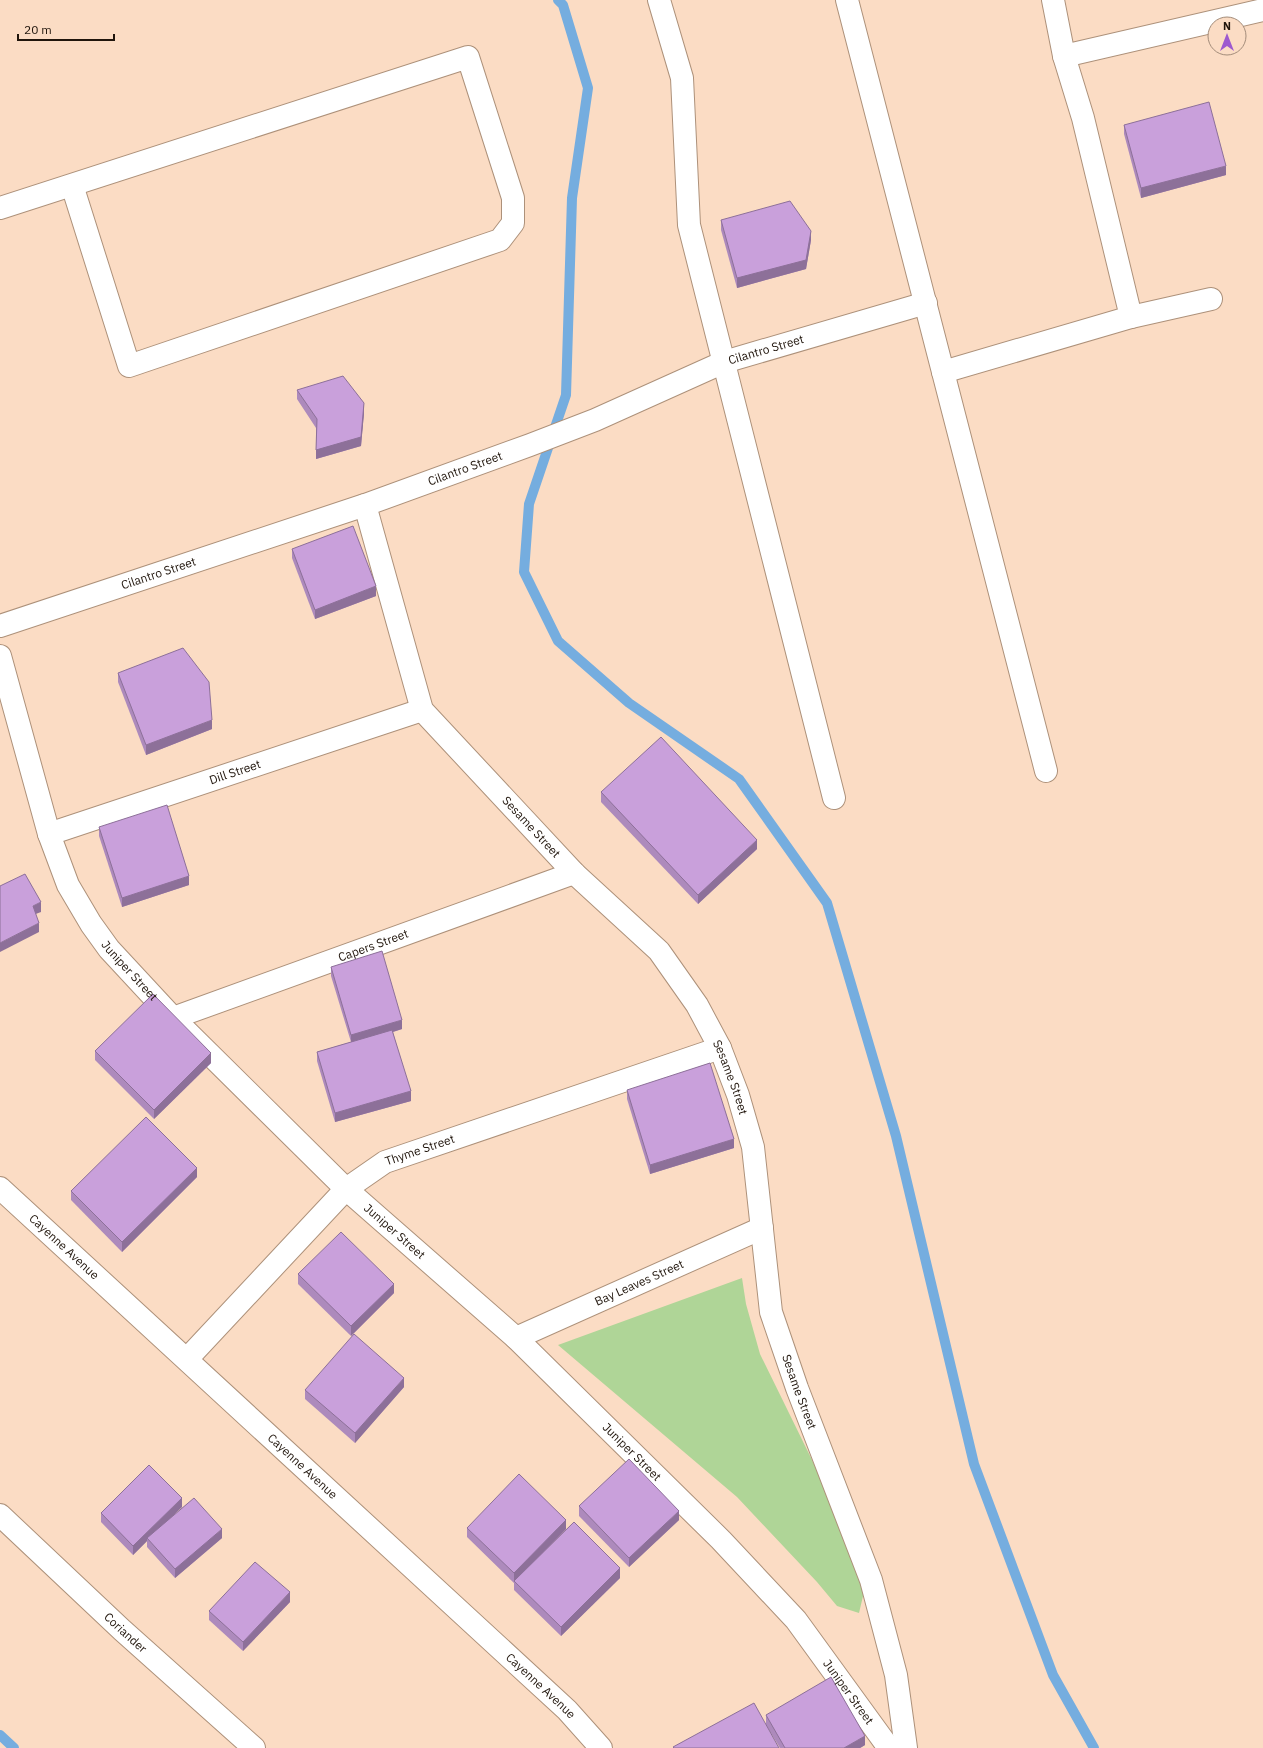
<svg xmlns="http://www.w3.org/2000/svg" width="1263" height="1748" viewBox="0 0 1263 1748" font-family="'IBM Plex Sans',sans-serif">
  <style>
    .green { fill: #afd597 }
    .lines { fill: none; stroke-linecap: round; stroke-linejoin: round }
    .stream { stroke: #75addf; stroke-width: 10 }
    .minor-casing { stroke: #ad917a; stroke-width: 24 }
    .minor { stroke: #fff; stroke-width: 22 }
    .wall { fill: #ad8abc }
    .shaded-wall { fill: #8d7099 }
    .building { fill: #c9a0db; stroke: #8d7099 }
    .labels { text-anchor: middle; stroke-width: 3; stroke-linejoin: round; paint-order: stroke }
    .street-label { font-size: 12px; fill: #20150c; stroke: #fbdcc4 }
  </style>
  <rect width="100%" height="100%" fill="#fbdcc4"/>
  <path class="green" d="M 742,1278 L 746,1304 L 760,1354 L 813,1462 L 846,1539 L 864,1592 L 859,1613 L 837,1606 L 817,1582 L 737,1497 L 558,1345 Z"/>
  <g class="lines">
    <g class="stream">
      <path d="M 558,0 L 563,5 L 588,88 L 572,198 L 566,395 L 529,504 L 524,572 L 558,641 L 629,703 L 739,779 L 827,903 L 896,1136 L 974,1464 L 1053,1675 L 1094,1748"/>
      <path d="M 0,1735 L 14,1748"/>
    </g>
    <defs>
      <g id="minor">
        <path d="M 659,0 L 682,78 L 689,225 L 834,798"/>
        <path d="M 847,0 L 1046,771"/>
        <path d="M 1053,0 L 1064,56 L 1083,118 L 1131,317"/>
        <path d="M 1064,56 L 1263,10"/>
        <path d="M 0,208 L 468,57 L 513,198 L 513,223 L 500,240 L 129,366 L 72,185"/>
        <path d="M 943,372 L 1131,317 L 1211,299"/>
        <path id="s1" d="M 365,505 L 422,710 L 574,873 L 659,951 L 697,1005 L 720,1048 L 738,1095 L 753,1147 L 771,1312 L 797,1388 L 871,1580 L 896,1675 L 906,1748"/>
        <path id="s2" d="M 0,626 L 365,505 L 530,445 L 595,420 L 724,362 L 926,303"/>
        <path id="s3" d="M 0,656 L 49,834 L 68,885 L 91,924 L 109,949 L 173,1018 L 346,1189 L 516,1338 L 721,1540 L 796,1620 L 889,1748"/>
        <path id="s4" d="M 49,834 L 422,710"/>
        <path id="s5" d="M 173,1018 L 574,873"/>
        <path id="s6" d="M 0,1188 L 567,1710 L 601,1748"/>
        <path id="s7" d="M 516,1338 L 762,1228"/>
        <path id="s8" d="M 187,1359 L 346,1189 L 385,1162 L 720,1048"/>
        <path id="s9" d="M 0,1515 L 122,1630 L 254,1748"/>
      </g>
    </defs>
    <use href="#minor" class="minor-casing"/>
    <use href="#minor" class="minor"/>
  </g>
  <g class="wall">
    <path d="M 1124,125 L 1226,175 L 1141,198 L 1124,134 Z"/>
    <path d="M 721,220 L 811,240 L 806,269 L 737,288 L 721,230 Z"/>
    <path d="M 297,390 L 364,413 L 361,446 L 316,459 L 316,428 L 297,399 Z"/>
    <path d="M 292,549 L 376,596 L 315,619 L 292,558 Z"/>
    <path d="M 118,673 L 212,729 L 146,755 L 118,682 Z"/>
    <path d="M 601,792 L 757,849 L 698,904 L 601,802 Z"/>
    <path d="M 99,827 L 189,885 L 122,907 L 99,836 Z"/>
    <path d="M 331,967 L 402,1029 L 393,1032 L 411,1101 L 335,1122 L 317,1061 L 317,1052 L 351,1042 L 331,976 Z"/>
    <path d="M 95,1051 L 211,1063 L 154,1119 L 95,1060 Z"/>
    <path d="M 627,1090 L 734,1148 L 650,1174 L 627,1099 Z"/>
    <path d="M 197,1177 L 122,1252 L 71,1200 L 71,1191 Z"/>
    <path d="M 298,1274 L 394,1293 L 351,1336 L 298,1284 Z"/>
    <path d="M 404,1387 L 355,1443 L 305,1399 L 305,1390 Z"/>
    <path d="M 579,1506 L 679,1520 L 629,1567 L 579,1516 Z"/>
    <path d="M 182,1507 L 171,1517 L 222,1538 L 175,1578 L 147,1547 L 147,1541 L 133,1555 L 101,1522 L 101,1513 Z"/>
    <path d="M 467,1528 L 566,1529 L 543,1553 L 620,1578 L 561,1636 L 514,1590 L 514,1582 L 514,1583 L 467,1537 Z"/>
    <path d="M 290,1602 L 243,1651 L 209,1620 L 209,1611 Z"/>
    <path d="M 766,1715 L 865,1745 L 860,1748 L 780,1748 L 766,1725 Z"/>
  </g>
  <g class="shaded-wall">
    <path d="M 1226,166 L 1226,175 L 1141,198 L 1141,188 Z"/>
    <path d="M 811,231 L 811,240 L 806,269 L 737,288 L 737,278 Z"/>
    <path d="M 364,403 L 364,413 L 361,446 L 316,459 L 316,450 Z"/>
    <path d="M 376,586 L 376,596 L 315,619 L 315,610 Z"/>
    <path d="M 212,720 L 212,729 L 146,755 L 146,745 Z"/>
    <path d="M 757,840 L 757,849 L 698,904 L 698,895 Z"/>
    <path d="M 189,876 L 189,885 L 122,907 L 122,898 Z"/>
    <path d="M 41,902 L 41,912 L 33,915 L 33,906 Z"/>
    <path d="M 39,923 L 39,932 L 0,952 L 0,943 Z"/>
    <path d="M 402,1020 L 402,1029 L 351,1045 L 351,1035 Z"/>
    <path d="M 211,1053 L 211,1063 L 154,1119 L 154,1110 Z"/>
    <path d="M 411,1091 L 411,1101 L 335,1122 L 335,1113 Z"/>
    <path d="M 734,1139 L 734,1148 L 650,1174 L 650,1165 Z"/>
    <path d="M 197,1168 L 197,1177 L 122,1252 L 122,1242 Z"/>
    <path d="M 394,1284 L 394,1293 L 351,1336 L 351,1326 Z"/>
    <path d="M 404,1378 L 404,1387 L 355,1443 L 355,1433 Z"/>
    <path d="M 182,1498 L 182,1507 L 149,1539 L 147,1538 L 147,1541 L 133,1555 L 133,1546 Z"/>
    <path d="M 679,1511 L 679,1520 L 629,1567 L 629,1558 Z"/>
    <path d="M 566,1520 L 566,1529 L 515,1581 L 514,1581 L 514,1583 L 514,1573 Z"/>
    <path d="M 222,1529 L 222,1538 L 175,1578 L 175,1569 Z"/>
    <path d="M 620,1568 L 620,1578 L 561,1636 L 561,1627 Z"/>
    <path d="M 290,1592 L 290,1602 L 243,1651 L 243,1642 Z"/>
    <path d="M 865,1736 L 865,1745 L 860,1748 L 844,1748 Z"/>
  </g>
  <g class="building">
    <path d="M 1209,102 L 1226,166 L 1141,188 L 1124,125 Z"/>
    <path d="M 790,201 L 811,231 L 806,260 L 737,278 L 721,220 Z"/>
    <path d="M 343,376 L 364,403 L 361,437 L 316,450 L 317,419 L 297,390 Z"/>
    <path d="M 353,526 L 376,586 L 315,610 L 292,549 Z"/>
    <path d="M 183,648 L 209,682 L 212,720 L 146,745 L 118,673 Z"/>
    <path d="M 661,737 L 757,840 L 698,895 L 601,792 Z"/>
    <path d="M 167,805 L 189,876 L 122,898 L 99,827 Z"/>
    <path d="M 25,874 L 41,902 L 33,906 L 39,923 L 0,943 L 0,886 Z"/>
    <path d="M 382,951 L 402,1020 L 351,1035 L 331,967 Z"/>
    <path d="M 153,994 L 211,1053 L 154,1110 L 95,1051 Z"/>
    <path d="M 392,1030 L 411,1091 L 335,1113 L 317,1052 Z"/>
    <path d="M 710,1063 L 734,1139 L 650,1165 L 627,1090 Z"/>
    <path d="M 146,1117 L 197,1168 L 122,1242 L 71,1191 Z"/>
    <path d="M 341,1232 L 394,1284 L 351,1326 L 298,1274 Z"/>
    <path d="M 354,1334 L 404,1378 L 355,1433 L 305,1390 Z"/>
    <path d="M 629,1459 L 679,1511 L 629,1558 L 579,1506 Z"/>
    <path d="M 149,1465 L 182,1498 L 133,1546 L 101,1513 Z"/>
    <path d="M 519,1474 L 566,1520 L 514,1573 L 467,1528 Z"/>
    <path d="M 194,1498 L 222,1529 L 175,1569 L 147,1538 Z"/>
    <path d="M 574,1522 L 620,1568 L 561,1627 L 514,1581 Z"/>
    <path d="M 255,1562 L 290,1592 L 243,1642 L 209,1611 Z"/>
    <path d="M 831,1677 L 865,1736 L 844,1748 L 785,1748 L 766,1715 Z"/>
    <path d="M 754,1703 L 779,1748 L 674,1748 L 673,1747 Z"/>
  </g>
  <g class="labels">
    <g class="street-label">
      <text dy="4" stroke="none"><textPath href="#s2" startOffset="815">Cilantro Street</textPath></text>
      <text dy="4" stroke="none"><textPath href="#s2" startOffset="491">Cilantro Street</textPath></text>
      <text dy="4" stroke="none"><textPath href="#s2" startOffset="167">Cilantro Street</textPath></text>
      <text dy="4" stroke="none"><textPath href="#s4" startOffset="196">Dill Street</textPath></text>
      <text dy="4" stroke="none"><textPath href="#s1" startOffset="373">Sesame Street</textPath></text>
      <text dy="4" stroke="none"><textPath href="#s5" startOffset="213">Capers Street</textPath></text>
      <text dy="4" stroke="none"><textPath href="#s3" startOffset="345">Juniper Street</textPath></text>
      <text dy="4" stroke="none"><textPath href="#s1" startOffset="697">Sesame Street</textPath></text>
      <text dy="4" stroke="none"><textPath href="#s8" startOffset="317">Thyme Street</textPath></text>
      <text dy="4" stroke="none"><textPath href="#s3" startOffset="717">Juniper Street</textPath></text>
      <text dy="4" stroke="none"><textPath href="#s6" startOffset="87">Cayenne Avenue</textPath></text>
      <text dy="4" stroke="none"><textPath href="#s7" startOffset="135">Bay Leaves Street</textPath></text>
      <text dy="4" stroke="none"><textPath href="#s1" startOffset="1021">Sesame Street</textPath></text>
      <text dy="4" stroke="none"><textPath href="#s3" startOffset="1041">Juniper Street</textPath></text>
      <text dy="4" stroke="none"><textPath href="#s6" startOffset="411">Cayenne Avenue</textPath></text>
      <text dy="4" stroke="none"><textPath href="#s9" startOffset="172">Coriander</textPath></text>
      <text dy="4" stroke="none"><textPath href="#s6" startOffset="735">Cayenne Avenue</textPath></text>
      <text dy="4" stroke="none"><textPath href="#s3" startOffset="1365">Juniper Street</textPath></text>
    </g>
  </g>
  <g transform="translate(1227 36)"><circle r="19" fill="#fbdcc4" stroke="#a38c7a"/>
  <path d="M0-3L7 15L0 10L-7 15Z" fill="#9d59cf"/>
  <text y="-6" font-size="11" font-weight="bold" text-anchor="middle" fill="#20150c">N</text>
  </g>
  <path d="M18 34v6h96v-6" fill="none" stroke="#20150c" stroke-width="2"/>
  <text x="24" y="34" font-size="12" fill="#20150c" stroke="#fbdcc4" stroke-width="3" paint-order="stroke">20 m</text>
</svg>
